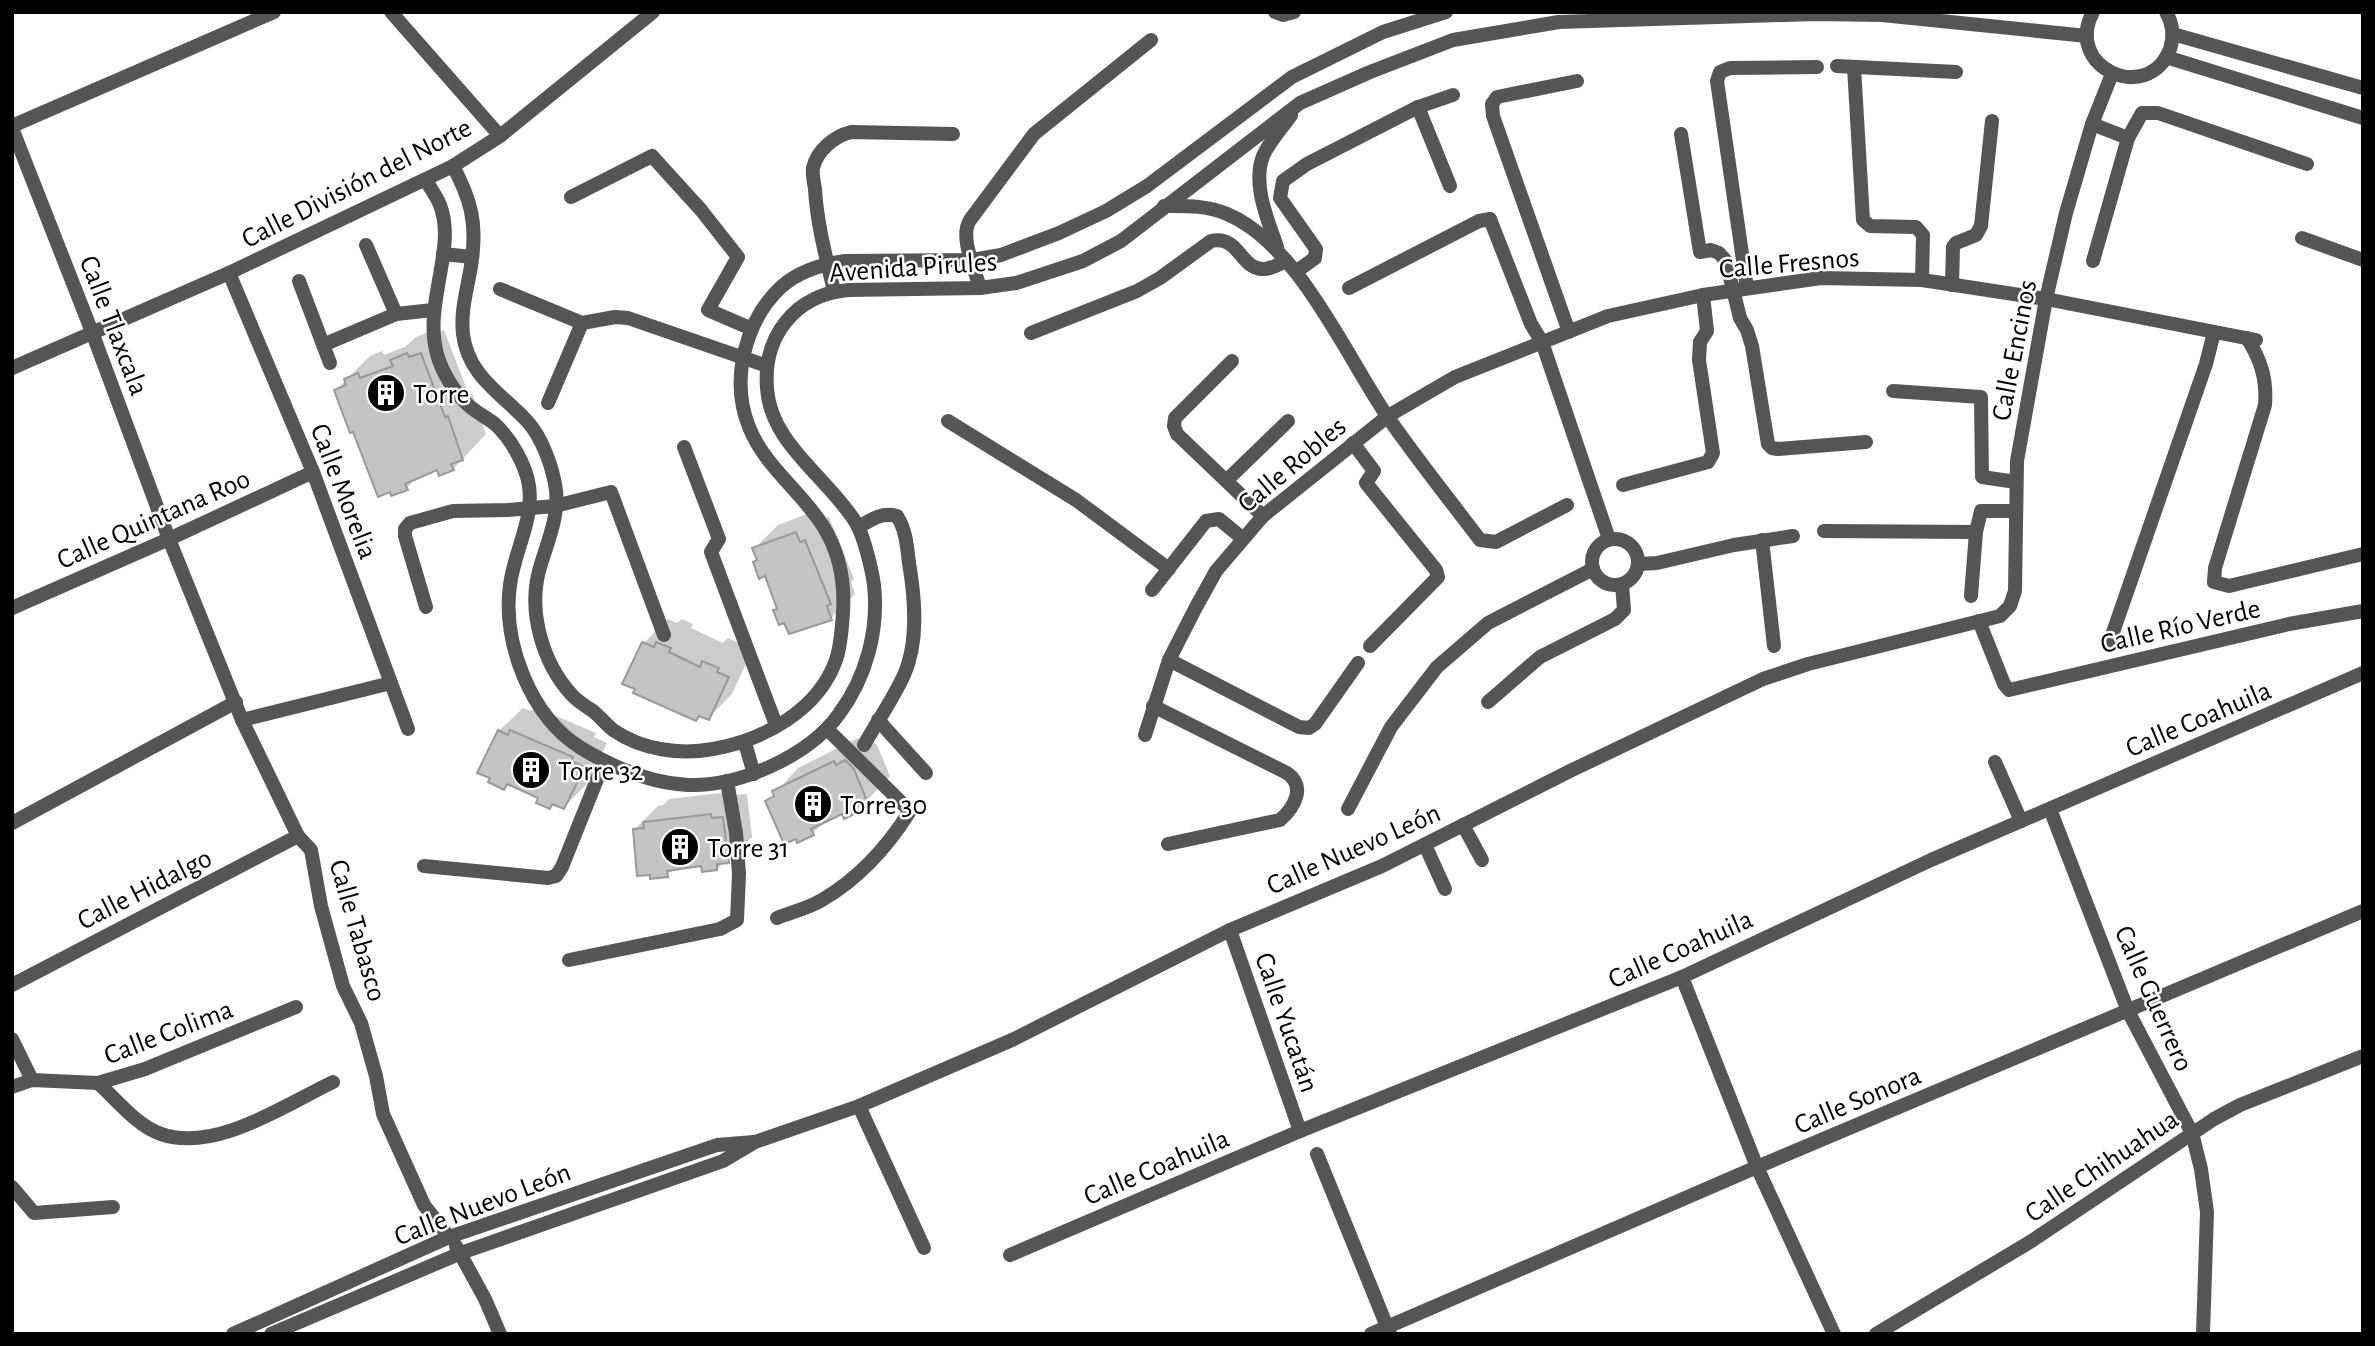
<svg xmlns="http://www.w3.org/2000/svg" width="2375" height="1346" viewBox="0 0 2375 1346" font-family="'Alegreya Sans',sans-serif">
  <style>
    .shadow { fill: #0003 }
    .building { fill: #c4c4c4; stroke: #999; stroke-width: 2 }
    .lines { fill: none; stroke-linecap: round; stroke-linejoin: round }
    .pedestrian { stroke: #555; stroke-width: 14 }
    .minor { stroke: #555; stroke-width: 14 }
    .labels { text-anchor: middle; stroke-width: 5; stroke-linejoin: round; paint-order: stroke }
    .street-label { font-size: 28px; fill: #000; stroke: #fff }
    .poi-label { font-size: 28px; fill: #000; stroke: #fff; text-anchor: start }
  </style>
  <rect width="100%" height="100%" fill="#fff"/>
  <g class="shadow">
    <path d="M 444,330 L 469,395 L 472,393 L 486,434 L 453,469 L 438,468 L 418,476 L 407,488 L 354,430 L 336,390 L 370,356 L 382,351 L 384,355 L 405,347 L 416,337 L 431,331 L 432,335 Z"/>
    <path d="M 820,509 L 824,519 L 829,517 L 854,579 L 851,582 L 855,594 L 831,618 L 790,632 L 785,620 L 775,611 L 779,607 L 754,549 L 778,525 Z"/>
    <path d="M 668,619 L 677,623 L 682,619 L 693,624 L 691,628 L 723,643 L 728,638 L 741,644 L 739,648 L 751,653 L 732,694 L 708,718 L 644,643 Z"/>
    <path d="M 535,707 L 596,733 L 594,737 L 607,743 L 588,783 L 564,807 L 554,802 L 549,807 L 540,797 L 508,783 L 504,788 L 499,731 L 523,708 L 531,711 Z"/>
    <path d="M 858,738 L 860,742 L 870,738 L 877,745 L 890,776 L 857,811 L 843,812 L 826,820 L 813,833 L 767,802 L 798,768 Z"/>
    <path d="M 735,791 L 735,795 L 747,794 L 752,837 L 728,861 L 724,862 L 717,869 L 703,864 L 674,868 L 667,875 L 634,830 L 658,806 L 663,805 L 669,799 Z"/>
  </g>
  <g class="building">
    <path d="M 407,353 L 409,357 L 421,353 L 445,417 L 448,416 L 463,460 L 451,464 L 454,470 L 439,476 L 437,470 L 405,484 L 408,490 L 391,496 L 390,492 L 378,497 L 353,432 L 350,433 L 334,390 L 346,385 L 344,379 L 358,373 L 360,378 L 393,366 L 390,360 Z"/>
    <path d="M 796,532 L 800,542 L 805,540 L 831,604 L 827,606 L 832,620 L 789,634 L 784,623 L 779,625 L 773,610 L 777,609 L 765,576 L 759,579 L 753,562 L 757,560 L 752,548 Z"/>
    <path d="M 642,642 L 654,647 L 656,642 L 671,648 L 669,652 L 700,667 L 702,661 L 719,668 L 717,672 L 729,677 L 709,720 L 699,716 L 696,721 L 633,693 L 635,689 L 622,684 Z"/>
    <path d="M 498,730 L 508,735 L 510,730 L 573,757 L 571,761 L 585,767 L 564,809 L 552,804 L 550,809 L 536,803 L 538,798 L 507,784 L 504,790 L 488,782 L 490,778 L 477,773 Z"/>
    <path d="M 845,760 L 854,769 L 867,801 L 855,807 L 858,812 L 844,819 L 842,814 L 811,829 L 814,835 L 797,843 L 796,839 L 784,844 L 765,801 L 774,796 L 772,791 L 834,761 L 836,765 Z"/>
    <path d="M 711,814 L 712,818 L 723,817 L 729,863 L 717,864 L 717,870 L 702,872 L 701,866 L 667,871 L 668,877 L 650,879 L 650,875 L 637,876 L 633,829 L 644,828 L 643,822 Z"/>
  </g>
  <g class="lines">
    <path class="pedestrian" d="M 298,836 L 311,850 L 321,906 L 343,986 L 361,1023 L 376,1076 L 383,1114 L 424,1205 L 449,1237"/>
    <g class="minor">
      <path d="M 391,12 L 500,136"/>
      <path d="M 1275,12 L 1283,15 L 1294,12"/>
      <path d="M 2093,12 C 2063,67 2148,106 2170,49 C 2174,37 2173,24 2166,12"/>
      <path d="M 2173,34 L 2363,88"/>
      <path d="M 2166,57 L 2363,118"/>
      <path d="M 1837,66 L 1956,72"/>
      <path d="M 1854,67 L 1863,220 L 1870,226 L 1916,227 L 1923,235 L 1922,280"/>
      <path d="M 1418,107 L 1450,186"/>
      <path d="M 2092,124 L 2128,138"/>
      <path d="M 12,126 L 274,12"/>
      <path d="M 12,128 L 92,332 L 169,539 L 242,720 L 298,836 L 12,985"/>
      <path d="M 1681,134 L 1700,252 L 1711,250 L 1719,253 L 1726,261 L 1740,318 L 1747,330 L 1752,346 L 1768,444 L 1772,448 L 1778,449 L 1866,442"/>
      <path d="M 453,166 C 470,198 477,221 472,259 C 469,284 460,308 463,334 C 468,376 501,393 527,421 C 542,437 553,468 556,490 C 559,519 546,545 539,571 C 528,613 543,663 571,694 C 577,701 585,706 593,711 C 600,717 606,724 613,730 C 642,750 680,755 713,749 C 763,740 818,711 836,660 C 841,645 842,628 843,612 C 845,581 840,553 823,526 C 800,490 765,467 749,427 C 730,380 745,321 781,287 C 798,272 823,264 845,261 L 972,260 L 1001,255 L 1059,233 L 1106,211 L 1147,186 L 1292,77 L 1383,32 L 1446,12"/>
      <path d="M 426,180 C 430,188 437,197 440,205 C 457,248 423,304 437,354 C 441,370 454,392 466,403 C 475,412 486,417 495,424 C 511,439 526,465 529,486 C 534,520 514,552 510,585 C 502,642 530,716 581,748 C 614,768 649,783 688,785 C 739,787 809,756 839,714 C 866,678 879,630 874,585 C 872,570 864,536 856,523 C 829,478 770,444 767,388 C 763,336 795,295 848,290 L 980,288 L 1016,283 L 1083,261 L 1121,241 L 1300,103 L 1370,72 L 1453,40 L 1559,22 L 1815,14 L 1882,15 L 2087,36"/>
      <path d="M 571,197 L 652,156 L 701,210 L 738,257 L 708,310 L 752,329"/>
      <path d="M 1164,206 C 1186,206 1206,205 1227,214 C 1297,243 1345,354 1387,416 C 1416,458 1449,499 1480,540 L 1496,542 L 1567,505"/>
      <path d="M 2302,238 L 2363,260"/>
      <path d="M 366,245 L 396,314"/>
      <path d="M 1277,247 C 1268,220 1252,185 1263,156 C 1269,142 1283,127 1291,115"/>
      <path d="M 443,254 L 472,257"/>
      <path d="M 2093,261 L 2128,138 L 2142,113 L 2158,113 L 2307,164"/>
      <path d="M 1297,271 L 1315,258 L 1316,249 L 1280,198 L 1283,181 L 1307,164 L 1418,107 L 1453,95"/>
      <path d="M 229,273 L 313,472 L 408,729"/>
      <path d="M 299,281 L 330,363"/>
      <path d="M 1952,285 L 1953,247 L 1956,243 L 1976,235 L 1981,226 L 1992,121"/>
      <path d="M 980,288 C 975,269 959,237 970,220 L 1034,134 L 1151,40"/>
      <path d="M 1349,288 L 1479,221 L 1490,219 L 1531,324 L 1542,342 L 1609,539"/>
      <path d="M 1747,288 L 1717,81 L 1720,72 L 1730,68 L 1817,67"/>
      <path d="M 500,289 L 582,323 L 615,317 L 628,318 L 767,366"/>
      <path d="M 834,291 C 826,257 817,224 815,189 C 814,183 812,174 813,168 C 817,150 835,136 851,132 L 953,134"/>
      <path d="M 1569,332 L 1493,116 L 1492,104 L 1497,97 L 1577,81"/>
      <path d="M 1031,333 L 1137,291 L 1160,278 L 1211,241 C 1240,235 1240,270 1264,269 C 1272,269 1279,264 1286,261"/>
      <path d="M 2247,338 C 2261,360 2267,379 2265,405 L 2215,568 L 2214,582 L 2229,586 L 2363,554"/>
      <path d="M 323,345 L 396,314 L 433,310"/>
      <path d="M 1232,361 L 1175,418 L 1174,426 L 1177,434 L 1263,516"/>
      <path d="M 12,368 L 229,273 L 453,166 L 500,136 L 653,12"/>
      <path d="M 1893,391 L 1981,397 L 1982,477 L 2016,482"/>
      <path d="M 548,403 L 582,323"/>
      <path d="M 948,421 L 1076,500 L 1169,569"/>
      <path d="M 1353,443 L 1374,471 L 1366,483 L 1436,570 L 1438,577 L 1370,646"/>
      <path d="M 684,447 L 719,539 L 711,552 L 776,725"/>
      <path d="M 1227,480 L 1288,421"/>
      <path d="M 1623,485 L 1708,462 L 1713,453 L 1699,360 L 1700,342 L 1707,331 L 1703,295"/>
      <path d="M 859,527 C 872,519 882,512 897,516 C 906,530 907,546 909,563 C 915,598 919,641 904,675 C 893,699 877,722 864,745"/>
      <path d="M 1824,531 L 1976,532"/>
      <circle cx="1615" cy="562" r="23"/>
      <path d="M 1762,540 L 1774,646"/>
      <path d="M 1639,564 L 1657,563 L 1734,545 L 1793,536"/>
      <path d="M 1152,590 L 1206,521 L 1219,519 L 1242,538"/>
      <path d="M 1971,596 L 1976,532 L 1981,511 L 2016,511"/>
      <path d="M 426,607 L 405,536 L 405,529 L 410,523 L 453,511 L 507,510 L 555,506 L 611,492 L 664,635"/>
      <path d="M 12,608 L 169,539 L 313,472"/>
      <path d="M 1979,621 L 2004,684 L 2009,690 L 2289,624 L 2363,611"/>
      <path d="M 2110,641 L 2206,364 L 2214,332"/>
      <path d="M 1169,660 L 1299,727 L 1309,728 L 1315,724 L 1358,663"/>
      <path d="M 1488,702 L 1540,657 L 1615,619 L 1624,610 L 1622,584"/>
      <path d="M 1153,706 L 1287,773 C 1306,786 1295,807 1280,820 L 1168,844"/>
      <path d="M 242,720 L 391,683"/>
      <path d="M 878,720 L 926,773"/>
      <path d="M 1145,735 L 1169,660 L 1195,609 L 1216,571 L 1263,516 L 1388,416 L 1455,377 L 1608,316 L 1703,295 L 1821,278 L 1922,280 L 2046,299 L 2256,340"/>
      <path d="M 745,743 L 754,774"/>
      <path d="M 1995,762 L 2021,821"/>
      <path d="M 1348,809 L 1391,727 L 1437,667 L 1488,623 L 1593,569"/>
      <path d="M 2050,809 L 2128,1011 L 2192,1133 L 2201,1169 L 2207,1212 L 2203,1334"/>
      <path d="M 12,823 L 236,702"/>
      <path d="M 1463,825 L 1482,860"/>
      <path d="M 1425,845 L 1445,889"/>
      <path d="M 424,866 L 548,878 L 556,876 L 562,867 L 604,762"/>
      <path d="M 777,918 C 792,912 809,908 822,900 C 858,879 888,846 910,811 L 827,729"/>
      <path d="M 1230,930 L 1300,1131"/>
      <path d="M 569,960 L 720,929 L 737,920 L 739,874 L 736,833 L 727,781"/>
      <path d="M 1682,977 L 1757,1167 L 1834,1334"/>
      <path d="M 12,1039 L 32,1080"/>
      <path d="M 98,1083 C 117,1100 137,1126 161,1134 C 215,1153 285,1105 333,1082"/>
      <path d="M 12,1087 L 32,1080 L 98,1083 L 145,1069 L 296,1007"/>
      <path d="M 859,1106 L 924,1248"/>
      <path d="M 1317,1154 L 1390,1334"/>
      <path d="M 12,1187 L 34,1213 L 113,1207"/>
      <path d="M 456,1246 L 485,1299 L 500,1334"/>
      <path d="M 1010,1255 L 1300,1131 L 1682,977 L 1931,860 L 2363,673"/>
      <path d="M 233,1334 L 449,1237 L 717,1145 L 754,1142"/>
      <path d="M 271,1334 L 461,1253 L 723,1161 L 755,1142 L 859,1106 L 1012,1040 L 1230,930 L 1382,866 L 1572,770 L 1763,679 L 1808,664 L 2000,616 L 2010,606 L 2015,591 L 2017,461 L 2046,299 L 2066,213 L 2092,124 L 2112,74"/>
      <path d="M 1371,1334 L 1757,1167 L 2363,911"/>
      <path d="M 1876,1334 L 2030,1242 L 2214,1119 L 2240,1105 L 2363,1056"/>
    </g>
  </g>
  <defs>
    <symbol id="building-disc" viewBox="-11 -11 22 22"><circle r="9.5" fill="#000" stroke="#fff"/><path d="M-4-6H4V6H1V3H-1V6H-4ZM-2.5-4.3h1.7v1.8h-1.7ZM.8-4.3h1.7v1.8H.8ZM-2.5-1h1.7V.8h-1.7ZM.8-1h1.7V.8H.8Z" fill="#fff"/></symbol>
  </defs>
  <g fill-rule="evenodd">
    <use href="#building-disc" x="364" y="371" width="44" height="44"/>
    <use href="#building-disc" x="509" y="748" width="44" height="44"/>
    <use href="#building-disc" x="791" y="782" width="44" height="44"/>
    <use href="#building-disc" x="658" y="825" width="44" height="44"/>
  </g>
  <g class="labels">
    <g class="street-label">
      <text transform="translate(356 182) rotate(-27)" y="10">Calle División del Norte</text>
      <text transform="translate(1789 262) rotate(-5)" y="10">Calle Fresnos</text>
      <text transform="translate(913 266) rotate(-4)" y="10">Avenida Pirules</text>
      <text transform="translate(115 325) rotate(69)" y="10">Calle Tlaxcala</text>
      <text transform="translate(2013 350) rotate(-79)" y="10">Calle Encinos</text>
      <text transform="translate(1291 464) rotate(-40)" y="10">Calle Robles</text>
      <text transform="translate(345 491) rotate(69)" y="10">Calle Morelia</text>
      <text transform="translate(153 518) rotate(-24)" y="10">Calle Quintana Roo</text>
      <text transform="translate(2180 625) rotate(-13)" y="10">Calle Río Verde</text>
      <text transform="translate(2198 718) rotate(-23)" y="10">Calle Coahuila</text>
      <text transform="translate(1353 848) rotate(-24)" y="10">Calle Nuevo León</text>
      <text transform="translate(144 888) rotate(-27)" y="10">Calle Hidalgo</text>
      <text transform="translate(359 930) rotate(74)" y="10">Calle Tabasco</text>
      <text transform="translate(1680 948) rotate(-24)" y="10">Calle Coahuila</text>
      <text transform="translate(2155 998) rotate(66)" y="10">Calle Guerrero</text>
      <text transform="translate(1288 1022) rotate(71)" y="10">Calle Yucatán</text>
      <text transform="translate(168 1031) rotate(-21)" y="10">Calle Colima</text>
      <text transform="translate(1857 1099) rotate(-23)" y="10">Calle Sonora</text>
      <text transform="translate(2101 1165) rotate(-34)" y="10">Calle Chihuahua</text>
      <text transform="translate(1156 1166) rotate(-23)" y="10">Calle Coahuila</text>
      <text transform="translate(482 1203) rotate(-21)" y="10">Calle Nuevo León</text>
    </g>
    <g class="poi-label">
      <text x="413" y="403">Torre</text>
      <text x="558" y="780">Torre 32</text>
      <text x="840" y="814">Torre 30</text>
      <text x="707" y="857">Torre 31</text>
    </g>
  </g>
  <rect width="2375" height="1346" fill="none" stroke="#000000" stroke-width="28"/>
</svg>
